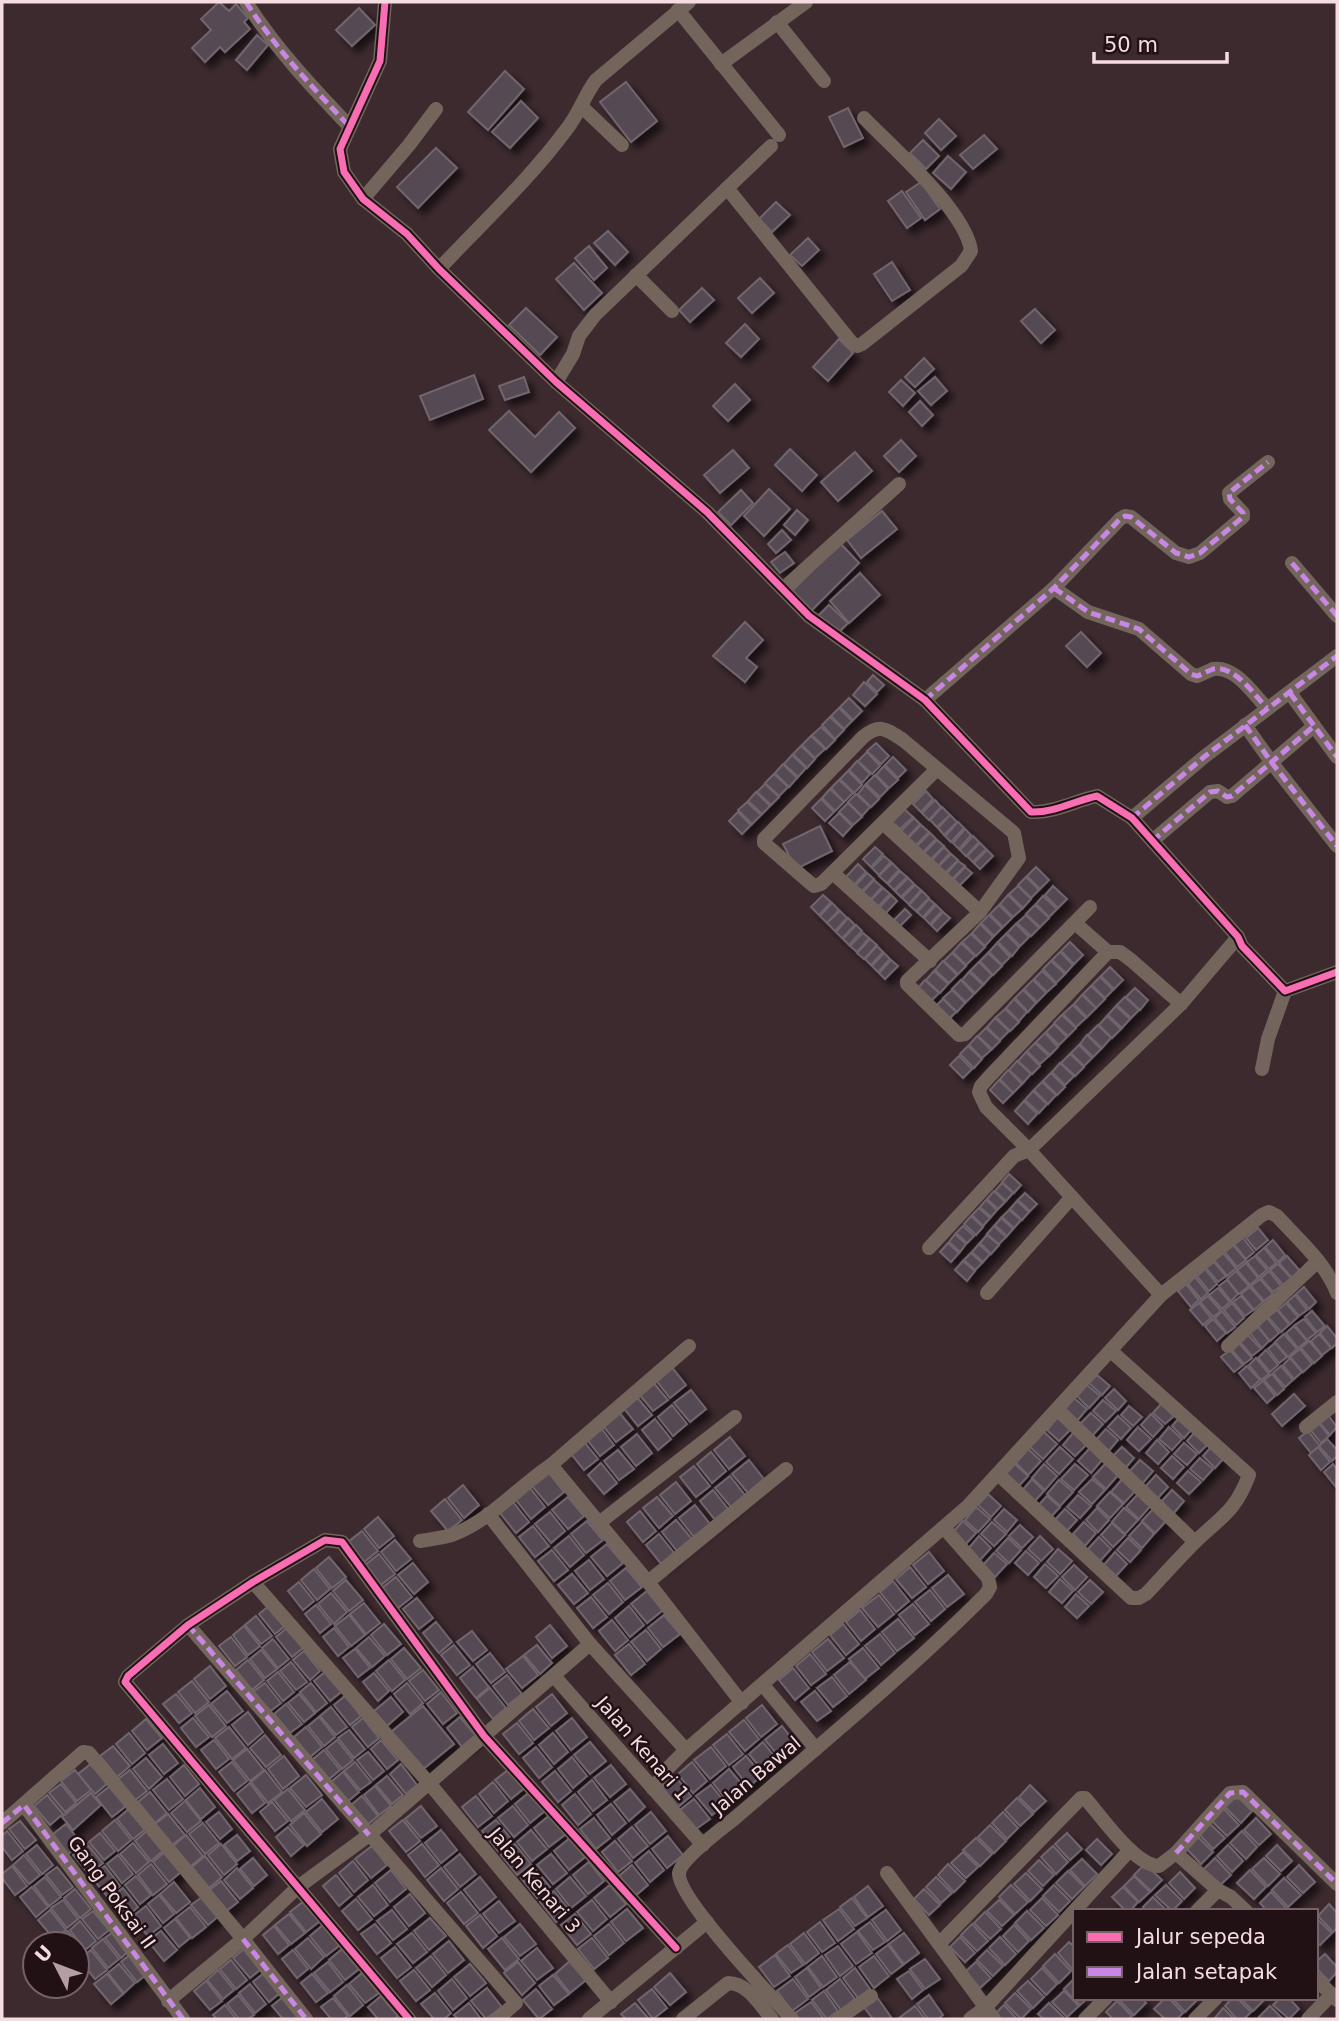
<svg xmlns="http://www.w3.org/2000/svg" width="1339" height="2021" viewBox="0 0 1339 2021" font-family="'DejaVu Sans',sans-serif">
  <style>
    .building { fill: #554a52; stroke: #71656e; stroke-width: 2; filter: url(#shadow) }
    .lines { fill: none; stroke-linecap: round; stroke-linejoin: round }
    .minor { stroke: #73655b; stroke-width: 14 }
    .quiet { stroke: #c787e3; stroke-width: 5; stroke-dasharray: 10 5; stroke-linecap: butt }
    .cycleway-casing { stroke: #211115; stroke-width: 11 }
    .cycleway { stroke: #f96db3; stroke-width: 7 }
    .labels { text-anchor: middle; stroke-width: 5; stroke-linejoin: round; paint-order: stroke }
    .street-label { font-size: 19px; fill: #f5dce1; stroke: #211115 }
  </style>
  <defs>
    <filter id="shadow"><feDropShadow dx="6" dy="6" stdDeviation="3.5" flood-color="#0009"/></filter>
  </defs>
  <rect width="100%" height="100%" fill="#3d2a2f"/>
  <g class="building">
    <path d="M 219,2 L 229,11 L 236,4 L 248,18 L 244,22 L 250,29 L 225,52 L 220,47 L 205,62 L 192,48 L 211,30 L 201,19 Z"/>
    <path d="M 359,8 L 375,25 L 352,46 L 336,30 Z"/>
    <path d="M 257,35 L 268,45 L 247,70 L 236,60 Z"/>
    <path d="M 505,71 L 524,89 L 488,130 L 468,112 Z"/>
    <path d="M 626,82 L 657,121 L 631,142 L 600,102 Z"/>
    <path d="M 521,101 L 538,118 L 510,148 L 492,132 Z"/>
    <path d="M 848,108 L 863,138 L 844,147 L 829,117 Z"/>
    <path d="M 939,119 L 956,136 L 941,150 L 925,133 Z"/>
    <path d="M 984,135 L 997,149 L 973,169 L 960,155 Z"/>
    <path d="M 923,140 L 939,156 L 926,169 L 910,153 Z"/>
    <path d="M 436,148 L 457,168 L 418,208 L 397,187 Z"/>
    <path d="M 948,156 L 966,172 L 951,189 L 933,173 Z"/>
    <path d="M 921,182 L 940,209 L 925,220 L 906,192 Z"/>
    <path d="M 902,191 L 921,218 L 907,228 L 888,201 Z"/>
    <path d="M 776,202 L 790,215 L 772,232 L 759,219 Z"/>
    <path d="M 608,231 L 628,252 L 615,265 L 594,243 Z"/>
    <path d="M 808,238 L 819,250 L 802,266 L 790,255 Z"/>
    <path d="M 589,246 L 607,268 L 594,280 L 575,258 Z"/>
    <path d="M 892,262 L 910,290 L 892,301 L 874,274 Z"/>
    <path d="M 574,263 L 602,293 L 584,310 L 556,279 Z"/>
    <path d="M 760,278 L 774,293 L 752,313 L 738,298 Z"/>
    <path d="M 702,288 L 714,300 L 690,322 L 679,310 Z"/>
    <path d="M 526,308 L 557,337 L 540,355 L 509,325 Z"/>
    <path d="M 1035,309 L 1055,330 L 1041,343 L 1021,321 Z"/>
    <path d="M 745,324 L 759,339 L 741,357 L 726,343 Z"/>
    <path d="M 839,339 L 853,353 L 828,381 L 813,367 Z"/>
    <path d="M 924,358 L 934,369 L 915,387 L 905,377 Z"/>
    <path d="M 474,375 L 483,399 L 430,420 L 420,396 Z"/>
    <path d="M 524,377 L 529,392 L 505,400 L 499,386 Z"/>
    <path d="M 935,377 L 947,391 L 931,405 L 918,391 Z"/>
    <path d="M 901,380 L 915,393 L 903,406 L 889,392 Z"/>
    <path d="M 735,384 L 750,400 L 728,421 L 713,406 Z"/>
    <path d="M 920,401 L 933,415 L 922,426 L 909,412 Z"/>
    <path d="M 509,411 L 535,437 L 559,412 L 575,428 L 531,472 L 489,430 Z"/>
    <path d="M 901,440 L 916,456 L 899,472 L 884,456 Z"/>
    <path d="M 790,449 L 817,475 L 802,491 L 775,465 Z"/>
    <path d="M 733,450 L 749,468 L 720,493 L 704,475 Z"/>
    <path d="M 855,452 L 872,471 L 838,501 L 821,482 Z"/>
    <path d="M 769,489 L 790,509 L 764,536 L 744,516 Z"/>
    <path d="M 741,490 L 753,503 L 731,525 L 718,512 Z"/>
    <path d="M 797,510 L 808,520 L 795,535 L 784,525 Z"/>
    <path d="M 882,511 L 897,529 L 861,558 L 847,540 Z"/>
    <path d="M 782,530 L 791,540 L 776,553 L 768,544 Z"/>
    <path d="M 840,543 L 859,563 L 811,611 L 791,592 Z"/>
    <path d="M 785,552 L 794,563 L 780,573 L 771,562 Z"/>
    <path d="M 860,573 L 880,595 L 849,623 L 830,601 Z"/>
    <path d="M 829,605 L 848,623 L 837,634 L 818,616 Z"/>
    <path d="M 745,622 L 763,640 L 746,658 L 757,667 L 745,682 L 713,656 Z"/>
    <path d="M 1081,632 L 1101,653 L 1087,667 L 1066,646 Z"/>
    <path d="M 873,675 L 884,685 L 877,692 L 867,682 Z"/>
    <path d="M 864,682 L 877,694 L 865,706 L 853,695 Z"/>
    <path d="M 849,698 L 862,711 L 853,720 L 840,707 Z"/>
    <path d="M 839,708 L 852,721 L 844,729 L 831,716 Z"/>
    <path d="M 830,717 L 844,730 L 835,739 L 822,725 Z"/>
    <path d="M 821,727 L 835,740 L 826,749 L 812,735 Z"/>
    <path d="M 811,736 L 825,749 L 815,758 L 802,745 Z"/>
    <path d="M 876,743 L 889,756 L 881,764 L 867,751 Z"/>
    <path d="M 801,746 L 815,759 L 807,768 L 793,754 Z"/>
    <path d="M 867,752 L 880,766 L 872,774 L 858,761 Z"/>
    <path d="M 792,755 L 806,768 L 798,777 L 784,764 Z"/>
    <path d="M 893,757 L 906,770 L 898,778 L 885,765 Z"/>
    <path d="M 857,761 L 870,774 L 862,783 L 849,770 Z"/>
    <path d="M 783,764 L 797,778 L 789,787 L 775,773 Z"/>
    <path d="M 884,766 L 898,780 L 889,788 L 876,775 Z"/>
    <path d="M 848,771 L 862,785 L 854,793 L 840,779 Z"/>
    <path d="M 774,774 L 788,787 L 779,796 L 765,783 Z"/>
    <path d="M 875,775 L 888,789 L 880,797 L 866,784 Z"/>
    <path d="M 839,780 L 853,793 L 844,802 L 831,788 Z"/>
    <path d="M 765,784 L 779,797 L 771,805 L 757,792 Z"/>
    <path d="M 865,785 L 879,799 L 871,807 L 858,794 Z"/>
    <path d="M 830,789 L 844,802 L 835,811 L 822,798 Z"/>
    <path d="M 926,791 L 933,799 L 921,812 L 913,804 Z"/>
    <path d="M 756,792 L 770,806 L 762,814 L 748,801 Z"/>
    <path d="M 856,794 L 870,807 L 862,816 L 848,802 Z"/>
    <path d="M 821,799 L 834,812 L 825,821 L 812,808 Z"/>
    <path d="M 935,800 L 941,807 L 929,820 L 922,813 Z"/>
    <path d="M 747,802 L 761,815 L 752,824 L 738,810 Z"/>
    <path d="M 848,803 L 862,817 L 853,825 L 839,812 Z"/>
    <path d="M 942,807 L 950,815 L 937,827 L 930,820 Z"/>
    <path d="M 904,809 L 913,817 L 900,829 L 892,822 Z"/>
    <path d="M 738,812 L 751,825 L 742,834 L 729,821 Z"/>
    <path d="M 839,813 L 852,826 L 843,836 L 829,823 Z"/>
    <path d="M 950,815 L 957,822 L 944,835 L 938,828 Z"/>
    <path d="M 914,818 L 920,824 L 908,837 L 901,831 Z"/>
    <path d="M 958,822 L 964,828 L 951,842 L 945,836 Z"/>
    <path d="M 921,825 L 929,832 L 916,845 L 908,838 Z"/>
    <path d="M 820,826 L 832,851 L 796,869 L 783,844 Z"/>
    <path d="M 965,829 L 971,835 L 959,849 L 953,843 Z"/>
    <path d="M 930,833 L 936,839 L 923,852 L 917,846 Z"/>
    <path d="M 973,836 L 979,842 L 966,856 L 960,850 Z"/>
    <path d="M 937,840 L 944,846 L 930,860 L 924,853 Z"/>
    <path d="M 980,843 L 986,849 L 973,862 L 967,856 Z"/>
    <path d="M 875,847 L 883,854 L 871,867 L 863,859 Z"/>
    <path d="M 944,847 L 950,853 L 938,866 L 932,860 Z"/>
    <path d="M 987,850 L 993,856 L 980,869 L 974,863 Z"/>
    <path d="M 951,854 L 958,860 L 945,873 L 938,867 Z"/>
    <path d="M 884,856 L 891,862 L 879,875 L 872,868 Z"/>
    <path d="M 958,861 L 965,866 L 952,879 L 946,874 Z"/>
    <path d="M 892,863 L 899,870 L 887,883 L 879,876 Z"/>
    <path d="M 858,864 L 866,872 L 854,885 L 846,877 Z"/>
    <path d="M 965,867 L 972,873 L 959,886 L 953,880 Z"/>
    <path d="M 1036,867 L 1049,880 L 1040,889 L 1027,876 Z"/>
    <path d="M 900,871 L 907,877 L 894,890 L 888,884 Z"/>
    <path d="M 867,873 L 874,879 L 861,892 L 855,886 Z"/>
    <path d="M 1026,877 L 1039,890 L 1031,898 L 1018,885 Z"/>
    <path d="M 908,878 L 914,884 L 901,897 L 895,891 Z"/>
    <path d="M 874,880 L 882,887 L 870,900 L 862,893 Z"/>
    <path d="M 915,885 L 921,890 L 909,904 L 902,898 Z"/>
    <path d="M 1018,886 L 1031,899 L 1023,908 L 1009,894 Z"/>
    <path d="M 1053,886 L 1067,899 L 1058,908 L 1045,895 Z"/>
    <path d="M 883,888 L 890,894 L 877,908 L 870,901 Z"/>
    <path d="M 922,891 L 929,898 L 916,911 L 909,905 Z"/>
    <path d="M 823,895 L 831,902 L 819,915 L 811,907 Z"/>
    <path d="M 891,895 L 897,901 L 884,915 L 878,909 Z"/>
    <path d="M 1008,895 L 1022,909 L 1013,917 L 1000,904 Z"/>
    <path d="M 1043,896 L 1057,909 L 1049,917 L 1036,904 Z"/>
    <path d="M 929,899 L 935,904 L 923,917 L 917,912 Z"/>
    <path d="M 832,903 L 839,910 L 827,923 L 820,916 Z"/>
    <path d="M 936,905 L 942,911 L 930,924 L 924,918 Z"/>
    <path d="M 999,905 L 1012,918 L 1003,927 L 990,914 Z"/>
    <path d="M 1035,905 L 1049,918 L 1040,927 L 1026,914 Z"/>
    <path d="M 905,909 L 911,915 L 898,928 L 892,922 Z"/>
    <path d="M 840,911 L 847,918 L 835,931 L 827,923 Z"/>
    <path d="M 943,912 L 950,918 L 937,931 L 931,925 Z"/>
    <path d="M 989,915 L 1002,928 L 994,936 L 981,923 Z"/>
    <path d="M 1026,915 L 1039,928 L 1031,936 L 1017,923 Z"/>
    <path d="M 848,918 L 855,925 L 842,938 L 836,932 Z"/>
    <path d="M 980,924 L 993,937 L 985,946 L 972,933 Z"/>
    <path d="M 1016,924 L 1029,937 L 1020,946 L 1007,933 Z"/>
    <path d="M 856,925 L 862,931 L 849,945 L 843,939 Z"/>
    <path d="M 863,933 L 869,938 L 857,952 L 850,946 Z"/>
    <path d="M 971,934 L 985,947 L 976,956 L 962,942 Z"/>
    <path d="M 1006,934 L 1019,947 L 1012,956 L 998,942 Z"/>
    <path d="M 870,939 L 877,945 L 864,959 L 857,953 Z"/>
    <path d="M 1070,942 L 1083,955 L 1074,964 L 1061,951 Z"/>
    <path d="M 961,943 L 975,956 L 966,965 L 953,952 Z"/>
    <path d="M 997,943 L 1010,957 L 1002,965 L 989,952 Z"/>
    <path d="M 877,946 L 883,952 L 871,965 L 865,959 Z"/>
    <path d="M 1060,952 L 1073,965 L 1066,973 L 1052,960 Z"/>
    <path d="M 884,953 L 890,959 L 878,972 L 872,966 Z"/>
    <path d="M 952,953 L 966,966 L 958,974 L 944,961 Z"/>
    <path d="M 988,953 L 1002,966 L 993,975 L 980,961 Z"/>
    <path d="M 891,960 L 898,966 L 885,979 L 879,973 Z"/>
    <path d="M 943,961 L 957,975 L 949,983 L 935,970 Z"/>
    <path d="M 1051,961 L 1065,974 L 1056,983 L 1043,969 Z"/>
    <path d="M 979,962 L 992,975 L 984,984 L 970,971 Z"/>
    <path d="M 1110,967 L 1123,980 L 1114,989 L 1101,976 Z"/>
    <path d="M 934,971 L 948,984 L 940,993 L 926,980 Z"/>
    <path d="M 1042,971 L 1056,984 L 1047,992 L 1034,979 Z"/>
    <path d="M 969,972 L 983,985 L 975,993 L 962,980 Z"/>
    <path d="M 1100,977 L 1113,990 L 1105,998 L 1092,985 Z"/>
    <path d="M 925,980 L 939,993 L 929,1003 L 916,990 Z"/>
    <path d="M 961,980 L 974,994 L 966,1002 L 952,989 Z"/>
    <path d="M 1033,980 L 1046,993 L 1037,1002 L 1024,989 Z"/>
    <path d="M 1091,986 L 1105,999 L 1096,1008 L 1083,994 Z"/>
    <path d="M 1135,988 L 1148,1000 L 1140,1010 L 1126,997 Z"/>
    <path d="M 952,990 L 965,1003 L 957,1012 L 943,998 Z"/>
    <path d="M 1023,990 L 1036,1003 L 1028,1012 L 1015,998 Z"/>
    <path d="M 1082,995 L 1096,1008 L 1087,1017 L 1074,1004 Z"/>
    <path d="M 1125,997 L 1139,1010 L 1131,1018 L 1117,1005 Z"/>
    <path d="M 943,999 L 956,1012 L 946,1022 L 933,1009 Z"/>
    <path d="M 1014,999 L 1027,1012 L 1019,1021 L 1006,1008 Z"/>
    <path d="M 1073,1005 L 1086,1018 L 1076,1027 L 1063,1014 Z"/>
    <path d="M 1116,1006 L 1130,1019 L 1122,1028 L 1108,1015 Z"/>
    <path d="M 1005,1009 L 1019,1022 L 1010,1031 L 996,1017 Z"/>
    <path d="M 1062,1015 L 1076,1028 L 1068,1036 L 1054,1023 Z"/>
    <path d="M 1107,1016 L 1121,1029 L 1112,1038 L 1099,1025 Z"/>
    <path d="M 995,1018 L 1009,1031 L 1000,1040 L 987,1027 Z"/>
    <path d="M 1054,1024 L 1067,1037 L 1059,1045 L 1046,1032 Z"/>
    <path d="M 1098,1025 L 1111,1038 L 1102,1048 L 1088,1035 Z"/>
    <path d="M 986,1028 L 1000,1041 L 992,1049 L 978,1036 Z"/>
    <path d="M 1045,1033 L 1058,1047 L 1050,1055 L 1036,1042 Z"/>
    <path d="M 1087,1035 L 1101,1049 L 1093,1057 L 1080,1044 Z"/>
    <path d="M 977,1036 L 991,1050 L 982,1058 L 969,1045 Z"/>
    <path d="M 1035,1043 L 1049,1056 L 1040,1064 L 1027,1051 Z"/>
    <path d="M 1079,1045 L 1092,1058 L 1084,1066 L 1071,1053 Z"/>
    <path d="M 968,1046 L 982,1059 L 974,1068 L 960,1054 Z"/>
    <path d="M 1026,1052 L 1040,1066 L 1032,1074 L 1018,1061 Z"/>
    <path d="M 1070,1054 L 1084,1067 L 1075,1076 L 1061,1063 Z"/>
    <path d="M 959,1056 L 972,1069 L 963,1078 L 950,1065 Z"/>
    <path d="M 1017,1061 L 1031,1074 L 1023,1083 L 1009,1070 Z"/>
    <path d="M 1060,1063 L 1074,1076 L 1065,1085 L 1052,1072 Z"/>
    <path d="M 1008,1070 L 1022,1084 L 1013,1093 L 1000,1079 Z"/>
    <path d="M 1051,1073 L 1065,1087 L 1057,1095 L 1043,1081 Z"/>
    <path d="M 999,1080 L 1013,1093 L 1003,1103 L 990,1090 Z"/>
    <path d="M 1042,1082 L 1056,1095 L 1048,1104 L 1034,1090 Z"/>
    <path d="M 1033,1091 L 1047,1104 L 1039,1113 L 1025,1100 Z"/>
    <path d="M 1024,1101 L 1037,1114 L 1028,1124 L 1015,1111 Z"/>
    <path d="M 1009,1174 L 1021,1185 L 1014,1193 L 1002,1182 Z"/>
    <path d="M 1002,1183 L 1013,1193 L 1006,1201 L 995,1191 Z"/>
    <path d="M 994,1191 L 1005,1202 L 998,1209 L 987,1199 Z"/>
    <path d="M 1025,1193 L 1037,1204 L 1030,1211 L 1018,1200 Z"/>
    <path d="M 986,1200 L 997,1210 L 991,1217 L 980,1207 Z"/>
    <path d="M 1017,1201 L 1029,1212 L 1022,1220 L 1010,1209 Z"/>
    <path d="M 979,1208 L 990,1218 L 983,1226 L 972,1215 Z"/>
    <path d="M 1009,1210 L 1021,1220 L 1014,1228 L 1002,1217 Z"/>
    <path d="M 971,1216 L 983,1227 L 976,1235 L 964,1224 Z"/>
    <path d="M 1001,1218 L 1013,1229 L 1007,1236 L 995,1225 Z"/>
    <path d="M 963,1226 L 974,1236 L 967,1243 L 956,1233 Z"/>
    <path d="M 994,1226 L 1006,1237 L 999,1244 L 987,1234 Z"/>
    <path d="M 1258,1228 L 1268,1240 L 1256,1250 L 1246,1238 Z"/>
    <path d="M 955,1234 L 966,1244 L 960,1252 L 949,1242 Z"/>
    <path d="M 987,1235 L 999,1245 L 991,1254 L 980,1243 Z"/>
    <path d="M 1243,1238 L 1254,1252 L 1246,1259 L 1234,1244 Z"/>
    <path d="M 1273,1240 L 1285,1255 L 1278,1262 L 1265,1247 Z"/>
    <path d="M 948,1243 L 959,1253 L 951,1262 L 940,1252 Z"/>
    <path d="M 979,1244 L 990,1254 L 983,1262 L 972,1252 Z"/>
    <path d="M 1233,1245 L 1246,1260 L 1237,1267 L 1225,1252 Z"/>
    <path d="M 1264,1248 L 1276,1263 L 1269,1269 L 1256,1255 Z"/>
    <path d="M 971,1253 L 982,1263 L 975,1270 L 964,1260 Z"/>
    <path d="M 1223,1253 L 1236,1268 L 1227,1276 L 1214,1260 Z"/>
    <path d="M 1255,1256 L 1267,1270 L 1259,1277 L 1247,1262 Z"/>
    <path d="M 1287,1256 L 1300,1271 L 1292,1278 L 1279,1263 Z"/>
    <path d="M 963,1261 L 975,1271 L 967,1281 L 955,1270 Z"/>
    <path d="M 1214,1262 L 1226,1276 L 1218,1282 L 1206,1268 Z"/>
    <path d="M 1246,1263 L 1258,1278 L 1250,1285 L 1237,1270 Z"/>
    <path d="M 1278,1264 L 1291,1278 L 1283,1285 L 1270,1270 Z"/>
    <path d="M 1205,1269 L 1217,1284 L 1209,1291 L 1197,1276 Z"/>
    <path d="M 1236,1271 L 1249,1286 L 1239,1294 L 1227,1279 Z"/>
    <path d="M 1269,1271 L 1281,1286 L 1273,1292 L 1261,1278 Z"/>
    <path d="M 1195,1277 L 1208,1293 L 1201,1299 L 1188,1284 Z"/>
    <path d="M 1260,1279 L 1273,1294 L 1264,1301 L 1251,1286 Z"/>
    <path d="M 1227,1280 L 1238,1294 L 1231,1301 L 1219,1286 Z"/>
    <path d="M 1186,1284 L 1199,1300 L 1191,1307 L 1178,1291 Z"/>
    <path d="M 1250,1287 L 1263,1302 L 1254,1310 L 1241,1294 Z"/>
    <path d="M 1304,1287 L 1316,1302 L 1309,1309 L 1296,1294 Z"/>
    <path d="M 1218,1288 L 1230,1302 L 1222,1309 L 1209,1295 Z"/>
    <path d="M 1295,1295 L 1307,1310 L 1299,1316 L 1287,1302 Z"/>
    <path d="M 1208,1296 L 1221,1311 L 1213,1317 L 1200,1302 Z"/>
    <path d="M 1241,1296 L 1253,1310 L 1245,1316 L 1233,1302 Z"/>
    <path d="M 1199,1303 L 1211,1318 L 1203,1325 L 1190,1310 Z"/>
    <path d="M 1232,1303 L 1244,1318 L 1236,1325 L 1224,1310 Z"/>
    <path d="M 1286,1303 L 1298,1317 L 1290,1324 L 1278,1310 Z"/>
    <path d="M 1277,1310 L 1289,1325 L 1281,1332 L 1268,1317 Z"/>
    <path d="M 1222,1311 L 1235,1327 L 1227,1333 L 1215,1318 Z"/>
    <path d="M 1312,1311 L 1325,1326 L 1317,1332 L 1305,1317 Z"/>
    <path d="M 1267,1318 L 1279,1333 L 1270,1341 L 1258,1326 Z"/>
    <path d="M 1213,1319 L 1226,1333 L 1217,1341 L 1205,1326 Z"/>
    <path d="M 1304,1319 L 1316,1333 L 1307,1340 L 1295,1325 Z"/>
    <path d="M 1294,1326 L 1307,1341 L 1298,1348 L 1286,1333 Z"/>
    <path d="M 1327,1326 L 1337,1338 L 1337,1343 L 1332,1348 L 1320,1333 Z"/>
    <path d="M 1258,1327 L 1269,1341 L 1262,1348 L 1250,1333 Z"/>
    <path d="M 1284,1334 L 1297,1349 L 1288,1357 L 1275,1342 Z"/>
    <path d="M 1319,1334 L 1331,1348 L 1322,1355 L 1311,1341 Z"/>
    <path d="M 1248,1335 L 1261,1349 L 1252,1356 L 1240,1342 Z"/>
    <path d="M 1309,1341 L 1322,1356 L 1314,1363 L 1301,1348 Z"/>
    <path d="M 1239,1343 L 1252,1358 L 1244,1364 L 1231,1349 Z"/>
    <path d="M 1275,1343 L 1287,1357 L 1279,1363 L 1268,1349 Z"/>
    <path d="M 1300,1349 L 1312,1364 L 1303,1372 L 1290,1357 Z"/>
    <path d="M 1230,1350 L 1243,1365 L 1234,1372 L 1221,1357 Z"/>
    <path d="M 1266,1350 L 1278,1365 L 1270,1372 L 1258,1358 Z"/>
    <path d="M 1256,1358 L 1269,1374 L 1261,1380 L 1249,1365 Z"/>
    <path d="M 1290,1358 L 1302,1372 L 1294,1379 L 1283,1365 Z"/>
    <path d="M 671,1366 L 686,1385 L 670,1398 L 655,1379 Z"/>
    <path d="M 1247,1366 L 1260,1380 L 1251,1388 L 1239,1373 Z"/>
    <path d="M 1281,1366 L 1293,1380 L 1285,1387 L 1273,1373 Z"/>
    <path d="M 1272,1374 L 1284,1389 L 1277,1395 L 1264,1380 Z"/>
    <path d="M 1097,1375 L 1110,1386 L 1102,1395 L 1089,1383 Z"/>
    <path d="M 652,1381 L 668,1400 L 653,1411 L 638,1393 Z"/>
    <path d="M 1263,1381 L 1275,1396 L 1267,1403 L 1254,1388 Z"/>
    <path d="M 1087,1385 L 1100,1396 L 1089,1408 L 1077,1396 Z"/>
    <path d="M 1114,1389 L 1126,1401 L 1118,1410 L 1105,1398 Z"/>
    <path d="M 691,1390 L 706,1409 L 690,1422 L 674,1403 Z"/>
    <path d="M 1294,1394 L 1305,1406 L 1282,1426 L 1272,1414 Z"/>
    <path d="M 635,1395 L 652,1415 L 638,1426 L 622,1406 Z"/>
    <path d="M 1074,1398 L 1087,1409 L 1076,1422 L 1063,1410 Z"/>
    <path d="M 1103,1400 L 1116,1411 L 1105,1422 L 1093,1411 Z"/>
    <path d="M 1161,1404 L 1174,1416 L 1165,1424 L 1153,1413 Z"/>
    <path d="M 672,1405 L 687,1424 L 673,1436 L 658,1417 Z"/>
    <path d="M 1129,1406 L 1142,1417 L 1133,1426 L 1121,1415 Z"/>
    <path d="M 617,1410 L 633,1429 L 616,1442 L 601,1423 Z"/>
    <path d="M 1091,1413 L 1103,1424 L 1092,1436 L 1079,1425 Z"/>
    <path d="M 1151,1414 L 1163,1426 L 1153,1437 L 1141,1425 Z"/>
    <path d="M 1327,1414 L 1337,1427 L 1330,1435 L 1318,1421 Z"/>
    <path d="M 1118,1416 L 1131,1428 L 1121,1439 L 1108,1427 Z"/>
    <path d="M 1058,1417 L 1071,1429 L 1059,1441 L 1047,1430 Z"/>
    <path d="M 1180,1417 L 1192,1429 L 1184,1438 L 1172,1426 Z"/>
    <path d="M 655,1419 L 671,1439 L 658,1450 L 642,1430 Z"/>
    <path d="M 1317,1421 L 1329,1436 L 1321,1443 L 1309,1428 Z"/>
    <path d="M 599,1425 L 614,1445 L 600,1456 L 585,1437 Z"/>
    <path d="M 1138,1427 L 1151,1439 L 1139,1451 L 1127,1440 Z"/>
    <path d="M 1169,1427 L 1182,1439 L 1172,1450 L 1159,1439 Z"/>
    <path d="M 1106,1429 L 1118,1440 L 1107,1453 L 1095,1441 Z"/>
    <path d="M 1308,1431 L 1320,1446 L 1311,1453 L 1299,1438 Z"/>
    <path d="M 1044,1432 L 1057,1444 L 1043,1459 L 1030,1447 Z"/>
    <path d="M 1074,1432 L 1087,1444 L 1075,1456 L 1063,1445 Z"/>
    <path d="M 1195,1432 L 1208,1444 L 1199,1453 L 1187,1441 Z"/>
    <path d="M 637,1434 L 652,1453 L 636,1466 L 621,1447 Z"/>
    <path d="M 730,1437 L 745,1456 L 729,1469 L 714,1450 Z"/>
    <path d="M 582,1439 L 598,1459 L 584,1470 L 568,1450 Z"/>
    <path d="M 1327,1439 L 1337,1450 L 1337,1456 L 1332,1461 L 1319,1446 Z"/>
    <path d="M 1157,1440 L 1169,1452 L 1158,1464 L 1146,1453 Z"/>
    <path d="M 1184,1443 L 1197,1454 L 1187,1465 L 1174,1454 Z"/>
    <path d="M 1060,1447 L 1073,1459 L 1059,1474 L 1046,1462 Z"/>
    <path d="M 1122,1447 L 1134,1458 L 1123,1471 L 1110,1459 Z"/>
    <path d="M 1211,1447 L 1223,1459 L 1215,1468 L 1203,1456 Z"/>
    <path d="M 1318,1447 L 1330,1462 L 1321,1470 L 1309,1455 Z"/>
    <path d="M 1090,1448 L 1102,1460 L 1091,1473 L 1078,1461 Z"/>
    <path d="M 1028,1449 L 1041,1461 L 1028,1475 L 1016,1463 Z"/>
    <path d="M 618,1450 L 634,1469 L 619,1480 L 604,1461 Z"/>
    <path d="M 711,1452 L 726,1471 L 712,1483 L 697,1464 Z"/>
    <path d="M 1172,1456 L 1184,1467 L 1173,1479 L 1161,1468 Z"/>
    <path d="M 1200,1458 L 1213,1469 L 1203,1480 L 1190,1469 Z"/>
    <path d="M 749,1460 L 764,1479 L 748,1493 L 732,1474 Z"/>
    <path d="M 1140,1460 L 1153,1471 L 1142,1484 L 1129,1472 Z"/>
    <path d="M 1107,1462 L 1120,1473 L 1106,1489 L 1093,1477 Z"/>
    <path d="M 601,1463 L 617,1483 L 604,1494 L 588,1475 Z"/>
    <path d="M 1015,1464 L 1028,1476 L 1017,1488 L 1004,1476 Z"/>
    <path d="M 1044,1464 L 1057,1476 L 1045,1490 L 1032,1478 Z"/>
    <path d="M 1075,1464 L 1088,1475 L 1074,1490 L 1061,1479 Z"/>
    <path d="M 1333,1464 L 1337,1470 L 1336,1487 L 1324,1472 Z"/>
    <path d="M 694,1466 L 710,1486 L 696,1497 L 680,1477 Z"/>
    <path d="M 1188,1471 L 1201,1482 L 1189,1494 L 1177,1483 Z"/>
    <path d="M 549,1473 L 564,1492 L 548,1505 L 532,1486 Z"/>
    <path d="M 1156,1475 L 1168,1487 L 1157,1499 L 1144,1488 Z"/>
    <path d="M 730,1476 L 745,1495 L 731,1507 L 715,1488 Z"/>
    <path d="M 1125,1476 L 1138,1488 L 1124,1503 L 1111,1492 Z"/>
    <path d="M 1032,1479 L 1044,1491 L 1033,1503 L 1021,1492 Z"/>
    <path d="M 1092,1479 L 1105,1490 L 1092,1504 L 1079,1492 Z"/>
    <path d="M 1059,1480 L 1073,1492 L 1060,1506 L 1047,1494 Z"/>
    <path d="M 676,1482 L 691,1501 L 675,1514 L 660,1495 Z"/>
    <path d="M 463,1485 L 479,1505 L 464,1518 L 448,1498 Z"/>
    <path d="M 530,1488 L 545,1507 L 531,1519 L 516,1500 Z"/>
    <path d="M 713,1490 L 729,1510 L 716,1521 L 700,1501 Z"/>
    <path d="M 1172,1490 L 1184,1501 L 1173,1514 L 1160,1503 Z"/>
    <path d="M 1110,1492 L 1123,1504 L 1110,1518 L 1097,1506 Z"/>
    <path d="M 1140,1492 L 1153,1503 L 1139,1519 L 1126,1507 Z"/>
    <path d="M 988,1494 L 1001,1506 L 991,1517 L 978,1505 Z"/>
    <path d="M 1078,1495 L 1091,1506 L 1080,1518 L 1067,1507 Z"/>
    <path d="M 1047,1496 L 1060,1507 L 1049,1519 L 1036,1508 Z"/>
    <path d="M 568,1497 L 584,1516 L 568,1529 L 552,1510 Z"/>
    <path d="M 657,1497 L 673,1516 L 659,1528 L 643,1508 Z"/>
    <path d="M 445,1499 L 462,1520 L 448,1531 L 431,1511 Z"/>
    <path d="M 513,1502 L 529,1522 L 516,1533 L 500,1513 Z"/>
    <path d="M 695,1505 L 710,1524 L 694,1537 L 679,1518 Z"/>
    <path d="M 1156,1506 L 1169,1518 L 1155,1533 L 1142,1521 Z"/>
    <path d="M 976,1507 L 990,1519 L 978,1532 L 965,1520 Z"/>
    <path d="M 1097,1508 L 1109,1520 L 1098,1532 L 1086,1520 Z"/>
    <path d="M 1124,1508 L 1138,1520 L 1125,1534 L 1112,1522 Z"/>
    <path d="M 1004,1509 L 1017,1520 L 1007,1532 L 994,1520 Z"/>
    <path d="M 1065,1509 L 1077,1520 L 1066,1532 L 1054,1521 Z"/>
    <path d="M 640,1511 L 656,1531 L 643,1542 L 627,1522 Z"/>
    <path d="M 550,1512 L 565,1531 L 551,1543 L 535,1524 Z"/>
    <path d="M 378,1517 L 394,1536 L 379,1548 L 364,1529 Z"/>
    <path d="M 676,1520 L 692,1539 L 677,1551 L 662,1532 Z"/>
    <path d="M 587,1521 L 603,1540 L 586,1553 L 571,1534 Z"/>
    <path d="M 963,1521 L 976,1533 L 964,1546 L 951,1534 Z"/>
    <path d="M 992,1522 L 1006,1534 L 994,1546 L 981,1534 Z"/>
    <path d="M 1084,1522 L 1096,1533 L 1085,1546 L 1073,1534 Z"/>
    <path d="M 1142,1522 L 1154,1534 L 1142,1548 L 1129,1536 Z"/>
    <path d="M 1112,1523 L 1125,1535 L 1113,1547 L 1101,1535 Z"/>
    <path d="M 1020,1525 L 1033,1537 L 1022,1548 L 1009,1536 Z"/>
    <path d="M 533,1526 L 549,1546 L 535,1557 L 519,1537 Z"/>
    <path d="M 362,1531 L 378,1551 L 364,1562 L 348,1542 Z"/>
    <path d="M 659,1534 L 675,1554 L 662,1565 L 646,1545 Z"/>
    <path d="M 569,1536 L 584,1555 L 570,1567 L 554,1548 Z"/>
    <path d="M 979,1536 L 991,1548 L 980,1560 L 968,1549 Z"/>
    <path d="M 1040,1536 L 1053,1549 L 1041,1561 L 1028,1549 Z"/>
    <path d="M 1099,1537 L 1111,1549 L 1100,1561 L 1088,1549 Z"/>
    <path d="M 1008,1538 L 1021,1550 L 1009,1563 L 996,1551 Z"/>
    <path d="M 1128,1538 L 1141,1550 L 1130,1562 L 1117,1550 Z"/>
    <path d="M 395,1540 L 411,1559 L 396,1571 L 381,1552 Z"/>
    <path d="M 607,1544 L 623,1563 L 607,1576 L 591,1557 Z"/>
    <path d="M 1058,1549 L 1072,1561 L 1060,1574 L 1047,1562 Z"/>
    <path d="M 552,1550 L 568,1570 L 554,1581 L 538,1561 Z"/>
    <path d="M 1026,1551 L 1039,1563 L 1028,1575 L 1015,1563 Z"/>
    <path d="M 929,1552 L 944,1571 L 928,1584 L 913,1565 Z"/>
    <path d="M 1115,1552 L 1127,1564 L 1116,1576 L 1104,1565 Z"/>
    <path d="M 994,1553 L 1007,1564 L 995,1577 L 983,1565 Z"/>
    <path d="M 379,1554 L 395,1574 L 381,1585 L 365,1565 Z"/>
    <path d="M 329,1557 L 346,1577 L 332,1588 L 316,1568 Z"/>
    <path d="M 589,1560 L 604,1579 L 590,1590 L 575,1571 Z"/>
    <path d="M 413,1563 L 428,1582 L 414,1594 L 398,1575 Z"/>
    <path d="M 1045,1564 L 1058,1576 L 1046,1588 L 1034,1577 Z"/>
    <path d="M 1074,1565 L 1087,1577 L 1075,1590 L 1062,1577 Z"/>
    <path d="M 910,1567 L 926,1587 L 912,1598 L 896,1579 Z"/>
    <path d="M 626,1568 L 642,1587 L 625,1600 L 610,1581 Z"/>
    <path d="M 314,1569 L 330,1589 L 317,1600 L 301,1580 Z"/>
    <path d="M 572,1574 L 588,1593 L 574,1604 L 558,1585 Z"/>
    <path d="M 948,1575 L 964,1594 L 947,1607 L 932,1588 Z"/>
    <path d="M 396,1577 L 412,1597 L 398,1608 L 382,1588 Z"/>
    <path d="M 1060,1579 L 1073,1591 L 1062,1603 L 1049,1592 Z"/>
    <path d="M 346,1580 L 363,1600 L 349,1611 L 333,1591 Z"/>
    <path d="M 1090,1580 L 1103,1592 L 1091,1604 L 1078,1592 Z"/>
    <path d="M 893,1581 L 909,1601 L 896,1612 L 880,1592 Z"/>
    <path d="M 299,1582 L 314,1601 L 303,1610 L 288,1591 Z"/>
    <path d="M 608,1583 L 623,1602 L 609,1614 L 593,1595 Z"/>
    <path d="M 930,1590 L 945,1609 L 931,1621 L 915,1602 Z"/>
    <path d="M 647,1591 L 663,1610 L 647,1623 L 631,1604 Z"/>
    <path d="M 331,1593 L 347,1612 L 334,1624 L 318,1604 Z"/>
    <path d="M 1076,1594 L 1089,1606 L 1077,1618 L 1065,1607 Z"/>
    <path d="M 879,1595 L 894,1614 L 878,1627 L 862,1608 Z"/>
    <path d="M 591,1597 L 607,1617 L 593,1628 L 577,1608 Z"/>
    <path d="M 417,1598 L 433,1618 L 419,1629 L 403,1609 Z"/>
    <path d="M 364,1603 L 380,1623 L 366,1634 L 350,1614 Z"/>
    <path d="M 913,1604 L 929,1624 L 915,1635 L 899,1615 Z"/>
    <path d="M 270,1605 L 286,1625 L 275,1634 L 259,1614 Z"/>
    <path d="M 316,1605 L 331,1624 L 320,1633 L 305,1614 Z"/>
    <path d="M 629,1606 L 644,1625 L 630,1637 L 615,1618 Z"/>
    <path d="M 860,1610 L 875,1629 L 861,1641 L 846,1622 Z"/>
    <path d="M 349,1615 L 365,1635 L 351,1646 L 335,1626 Z"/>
    <path d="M 664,1615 L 680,1634 L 663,1647 L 648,1628 Z"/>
    <path d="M 256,1616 L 272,1636 L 261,1644 L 245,1625 Z"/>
    <path d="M 898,1619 L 914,1638 L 897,1651 L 882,1632 Z"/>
    <path d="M 612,1620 L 628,1640 L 615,1651 L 599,1631 Z"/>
    <path d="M 436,1622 L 452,1642 L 439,1653 L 423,1633 Z"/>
    <path d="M 384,1624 L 401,1644 L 387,1655 L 371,1635 Z"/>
    <path d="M 843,1624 L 859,1644 L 846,1655 L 830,1635 Z"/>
    <path d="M 550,1625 L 567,1646 L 552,1658 L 536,1637 Z"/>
    <path d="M 244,1626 L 260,1646 L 248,1655 L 233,1635 Z"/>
    <path d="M 287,1628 L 303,1648 L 292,1657 L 276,1637 Z"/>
    <path d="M 334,1628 L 349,1647 L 338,1656 L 323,1637 Z"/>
    <path d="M 646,1630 L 661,1649 L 647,1661 L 631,1642 Z"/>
    <path d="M 472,1631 L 487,1650 L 473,1661 L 457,1642 Z"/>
    <path d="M 880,1634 L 895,1653 L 881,1665 L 865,1646 Z"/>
    <path d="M 231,1637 L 247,1657 L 235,1666 L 219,1646 Z"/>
    <path d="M 369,1637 L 385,1656 L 372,1667 L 356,1648 Z"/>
    <path d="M 273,1639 L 289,1659 L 278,1668 L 262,1648 Z"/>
    <path d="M 828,1639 L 844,1658 L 827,1671 L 812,1652 Z"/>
    <path d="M 629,1644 L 645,1664 L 631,1675 L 615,1655 Z"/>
    <path d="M 454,1645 L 470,1665 L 457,1675 L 441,1655 Z"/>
    <path d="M 537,1645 L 552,1663 L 540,1674 L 524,1655 Z"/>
    <path d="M 404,1648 L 421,1668 L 407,1679 L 391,1659 Z"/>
    <path d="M 863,1648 L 879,1668 L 865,1679 L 849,1659 Z"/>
    <path d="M 355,1649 L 370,1668 L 358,1677 L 343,1658 Z"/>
    <path d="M 261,1650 L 277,1669 L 265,1678 L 250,1659 Z"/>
    <path d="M 304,1651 L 320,1671 L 310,1680 L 293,1660 Z"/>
    <path d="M 490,1653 L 505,1672 L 491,1683 L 476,1664 Z"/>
    <path d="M 810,1654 L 826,1674 L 811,1685 L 796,1666 Z"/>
    <path d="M 523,1656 L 538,1675 L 522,1688 L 506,1669 Z"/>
    <path d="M 248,1660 L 264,1680 L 252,1690 L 236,1670 Z"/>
    <path d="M 389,1660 L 405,1680 L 392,1691 L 376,1671 Z"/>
    <path d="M 291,1662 L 307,1682 L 296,1690 L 280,1671 Z"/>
    <path d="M 850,1662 L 866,1680 L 849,1694 L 834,1675 Z"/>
    <path d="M 210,1666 L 226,1686 L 210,1699 L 194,1679 Z"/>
    <path d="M 473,1667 L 489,1687 L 476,1698 L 460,1678 Z"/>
    <path d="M 793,1668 L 809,1688 L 795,1700 L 779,1680 Z"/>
    <path d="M 423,1670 L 439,1690 L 425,1701 L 409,1681 Z"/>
    <path d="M 278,1672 L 294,1692 L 283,1701 L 267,1681 Z"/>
    <path d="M 325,1672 L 341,1692 L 330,1701 L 314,1681 Z"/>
    <path d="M 374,1673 L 389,1691 L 378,1701 L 363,1682 Z"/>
    <path d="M 507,1675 L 522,1694 L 508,1705 L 493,1686 Z"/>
    <path d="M 832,1677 L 847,1696 L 833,1707 L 817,1688 Z"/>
    <path d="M 192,1681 L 209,1702 L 195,1713 L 178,1692 Z"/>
    <path d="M 265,1683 L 281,1703 L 269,1712 L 253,1692 Z"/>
    <path d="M 311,1683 L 327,1703 L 316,1712 L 300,1692 Z"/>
    <path d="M 407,1683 L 423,1703 L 410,1714 L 394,1694 Z"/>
    <path d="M 490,1688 L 506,1708 L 493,1719 L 477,1699 Z"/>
    <path d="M 227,1691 L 243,1711 L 227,1723 L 211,1704 Z"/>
    <path d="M 815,1691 L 831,1711 L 817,1721 L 801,1702 Z"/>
    <path d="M 441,1692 L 457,1713 L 443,1724 L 427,1704 Z"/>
    <path d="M 176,1694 L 192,1713 L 179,1723 L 163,1704 Z"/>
    <path d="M 299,1694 L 315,1713 L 304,1722 L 288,1703 Z"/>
    <path d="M 552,1694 L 567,1713 L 551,1726 L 536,1707 Z"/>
    <path d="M 345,1696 L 361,1716 L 350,1725 L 334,1705 Z"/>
    <path d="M 391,1697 L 403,1712 L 387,1726 L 374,1711 Z"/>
    <path d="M 286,1704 L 302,1724 L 290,1733 L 274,1714 Z"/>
    <path d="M 209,1705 L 226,1726 L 212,1737 L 195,1716 Z"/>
    <path d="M 762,1705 L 777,1724 L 761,1737 L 746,1718 Z"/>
    <path d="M 423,1706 L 454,1744 L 422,1770 L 391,1732 Z"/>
    <path d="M 331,1707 L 347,1727 L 336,1735 L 320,1716 Z"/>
    <path d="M 533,1709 L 549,1728 L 534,1740 L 519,1721 Z"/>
    <path d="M 248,1712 L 263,1732 L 248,1745 L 232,1725 Z"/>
    <path d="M 319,1717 L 335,1737 L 324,1746 L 308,1726 Z"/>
    <path d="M 460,1717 L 477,1737 L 463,1748 L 447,1728 Z"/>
    <path d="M 193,1718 L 209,1737 L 196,1747 L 181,1728 Z"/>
    <path d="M 363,1718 L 379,1738 L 368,1747 L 352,1727 Z"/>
    <path d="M 572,1718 L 587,1737 L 571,1750 L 556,1731 Z"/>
    <path d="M 146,1719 L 162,1738 L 147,1750 L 132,1731 Z"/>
    <path d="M 744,1720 L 759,1739 L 745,1751 L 729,1732 Z"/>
    <path d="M 517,1723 L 533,1743 L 519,1754 L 503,1734 Z"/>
    <path d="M 782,1726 L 797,1745 L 781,1759 L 765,1740 Z"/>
    <path d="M 229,1727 L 246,1748 L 232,1759 L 215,1738 Z"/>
    <path d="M 306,1727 L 322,1747 L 310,1757 L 294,1737 Z"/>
    <path d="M 349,1730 L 365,1749 L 354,1758 L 338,1738 Z"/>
    <path d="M 129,1733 L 145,1753 L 132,1764 L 116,1744 Z"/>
    <path d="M 553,1733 L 568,1752 L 554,1764 L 539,1745 Z"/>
    <path d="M 727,1734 L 743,1754 L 729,1765 L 713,1745 Z"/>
    <path d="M 265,1735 L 281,1755 L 266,1767 L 250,1748 Z"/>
    <path d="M 214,1740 L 229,1759 L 216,1769 L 201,1750 Z"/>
    <path d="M 337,1740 L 353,1760 L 342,1769 L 326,1749 Z"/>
    <path d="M 381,1740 L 398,1760 L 387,1769 L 371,1749 Z"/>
    <path d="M 590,1742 L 606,1761 L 590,1774 L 574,1755 Z"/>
    <path d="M 763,1742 L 778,1761 L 764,1772 L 749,1754 Z"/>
    <path d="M 163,1744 L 178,1763 L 164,1774 L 149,1755 Z"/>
    <path d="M 113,1746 L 130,1766 L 117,1777 L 100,1756 Z"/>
    <path d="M 536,1747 L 552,1767 L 539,1778 L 523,1758 Z"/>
    <path d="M 711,1747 L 726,1766 L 710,1779 L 694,1760 Z"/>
    <path d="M 247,1749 L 264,1770 L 250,1781 L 233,1760 Z"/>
    <path d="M 324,1750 L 340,1770 L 328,1780 L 312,1760 Z"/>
    <path d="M 368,1752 L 384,1771 L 373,1780 L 357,1760 Z"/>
    <path d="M 284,1756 L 299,1776 L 283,1789 L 268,1769 Z"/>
    <path d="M 746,1756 L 762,1775 L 749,1787 L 733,1767 Z"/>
    <path d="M 572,1757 L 587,1776 L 573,1788 L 558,1769 Z"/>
    <path d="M 146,1758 L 162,1777 L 149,1789 L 133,1769 Z"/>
    <path d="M 232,1762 L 247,1781 L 234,1791 L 219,1772 Z"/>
    <path d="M 355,1762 L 371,1782 L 360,1790 L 344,1771 Z"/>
    <path d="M 692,1762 L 707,1781 L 693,1793 L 678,1774 Z"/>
    <path d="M 92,1763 L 108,1783 L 95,1794 L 78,1774 Z"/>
    <path d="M 401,1764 L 417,1785 L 406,1794 L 390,1774 Z"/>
    <path d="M 184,1765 L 199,1784 L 185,1796 L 170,1777 Z"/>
    <path d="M 611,1765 L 626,1784 L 610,1797 L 594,1778 Z"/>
    <path d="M 512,1767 L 527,1786 L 511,1799 L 495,1780 Z"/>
    <path d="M 729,1769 L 745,1788 L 728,1802 L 713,1783 Z"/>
    <path d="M 75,1770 L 91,1790 L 77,1801 L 61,1781 Z"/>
    <path d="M 130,1770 L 147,1791 L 134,1801 L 117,1780 Z"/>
    <path d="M 265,1770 L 282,1792 L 268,1803 L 251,1782 Z"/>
    <path d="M 555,1771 L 571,1791 L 558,1802 L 542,1782 Z"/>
    <path d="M 343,1772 L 359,1792 L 347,1802 L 331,1782 Z"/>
    <path d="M 306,1775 L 322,1795 L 306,1807 L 290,1788 Z"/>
    <path d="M 387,1776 L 403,1795 L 392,1804 L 376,1785 Z"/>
    <path d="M 675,1776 L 691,1796 L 678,1807 L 662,1787 Z"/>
    <path d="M 167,1779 L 183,1799 L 169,1810 L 153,1790 Z"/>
    <path d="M 592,1780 L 607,1800 L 593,1811 L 578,1792 Z"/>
    <path d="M 493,1782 L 508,1801 L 494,1813 L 479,1794 Z"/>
    <path d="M 250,1783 L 265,1803 L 252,1813 L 237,1794 Z"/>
    <path d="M 61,1784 L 76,1803 L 65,1812 L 49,1793 Z"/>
    <path d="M 711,1785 L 726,1804 L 712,1815 L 696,1796 Z"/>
    <path d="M 1030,1785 L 1046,1801 L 1034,1812 L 1019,1797 Z"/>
    <path d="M 110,1786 L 126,1806 L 112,1817 L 96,1797 Z"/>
    <path d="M 375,1786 L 391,1806 L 379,1815 L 364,1795 Z"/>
    <path d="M 200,1788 L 215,1807 L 201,1819 L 186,1800 Z"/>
    <path d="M 288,1789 L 305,1810 L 291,1821 L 274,1800 Z"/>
    <path d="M 630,1789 L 645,1807 L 629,1821 L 614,1802 Z"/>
    <path d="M 531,1791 L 546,1810 L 530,1823 L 515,1804 Z"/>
    <path d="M 150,1792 L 167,1813 L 155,1823 L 138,1802 Z"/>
    <path d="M 91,1793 L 101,1805 L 73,1830 L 62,1817 Z"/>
    <path d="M 575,1794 L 591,1814 L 578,1825 L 562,1805 Z"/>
    <path d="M 47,1795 L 63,1814 L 50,1825 L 34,1806 Z"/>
    <path d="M 362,1796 L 378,1816 L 366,1826 L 350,1806 Z"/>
    <path d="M 476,1796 L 492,1816 L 478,1827 L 462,1807 Z"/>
    <path d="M 1237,1796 L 1252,1811 L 1241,1823 L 1225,1807 Z"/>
    <path d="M 1017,1798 L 1033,1814 L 1020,1826 L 1005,1810 Z"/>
    <path d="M 322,1799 L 338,1819 L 322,1832 L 306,1812 Z"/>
    <path d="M 694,1799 L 710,1819 L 696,1829 L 680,1810 Z"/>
    <path d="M 185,1801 L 201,1821 L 187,1832 L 171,1813 Z"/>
    <path d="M 272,1802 L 288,1821 L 275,1831 L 260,1812 Z"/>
    <path d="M 611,1804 L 626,1823 L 612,1835 L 597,1815 Z"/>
    <path d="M 421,1806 L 437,1826 L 421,1838 L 405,1819 Z"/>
    <path d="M 513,1806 L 528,1825 L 514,1837 L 498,1818 Z"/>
    <path d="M 130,1808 L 147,1828 L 133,1839 L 117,1819 Z"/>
    <path d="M 1223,1808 L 1239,1825 L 1227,1836 L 1211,1820 Z"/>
    <path d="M 219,1812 L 232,1829 L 220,1839 L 206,1822 Z"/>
    <path d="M 651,1812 L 666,1831 L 650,1844 L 635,1825 Z"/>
    <path d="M 1003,1812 L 1018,1828 L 1007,1839 L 992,1823 Z"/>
    <path d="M 304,1813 L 321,1834 L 307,1846 L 290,1825 Z"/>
    <path d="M 168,1814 L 185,1835 L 172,1845 L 155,1824 Z"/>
    <path d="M 550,1815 L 566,1834 L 549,1847 L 534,1828 Z"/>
    <path d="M 594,1818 L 610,1838 L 596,1849 L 580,1829 Z"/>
    <path d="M 1256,1818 L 1271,1834 L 1259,1845 L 1244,1830 Z"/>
    <path d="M 115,1820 L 131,1840 L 118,1851 L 102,1831 Z"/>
    <path d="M 403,1820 L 420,1841 L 406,1852 L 389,1831 Z"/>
    <path d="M 496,1820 L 512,1840 L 498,1851 L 482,1831 Z"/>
    <path d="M 20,1821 L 36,1840 L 25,1849 L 9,1829 Z"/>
    <path d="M 203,1823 L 219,1843 L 205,1854 L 189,1834 Z"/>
    <path d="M 1209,1823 L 1225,1838 L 1213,1849 L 1198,1833 Z"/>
    <path d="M 66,1824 L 81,1843 L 68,1854 L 52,1835 Z"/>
    <path d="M 990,1825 L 1006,1841 L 994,1853 L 978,1837 Z"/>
    <path d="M 288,1827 L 304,1845 L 291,1856 L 276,1837 Z"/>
    <path d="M 632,1827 L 648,1846 L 633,1858 L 618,1839 Z"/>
    <path d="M 148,1830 L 164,1850 L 151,1861 L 135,1841 Z"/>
    <path d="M 441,1830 L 457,1850 L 441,1863 L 425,1843 Z"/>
    <path d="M 531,1830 L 547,1849 L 532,1861 L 517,1842 Z"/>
    <path d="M 7,1831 L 23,1851 L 12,1860 L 2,1847 L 2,1836 Z"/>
    <path d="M 1242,1831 L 1257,1847 L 1246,1859 L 1230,1843 Z"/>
    <path d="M 100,1833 L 115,1851 L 104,1860 L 89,1842 Z"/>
    <path d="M 1067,1833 L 1082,1849 L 1070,1860 L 1055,1844 Z"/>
    <path d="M 186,1835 L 203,1856 L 190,1867 L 173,1846 Z"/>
    <path d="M 237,1835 L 250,1851 L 237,1861 L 224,1845 Z"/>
    <path d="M 668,1836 L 683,1855 L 667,1868 L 652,1849 Z"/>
    <path d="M 1197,1836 L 1213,1852 L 1201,1864 L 1185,1847 Z"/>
    <path d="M 570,1838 L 585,1857 L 569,1870 L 554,1851 Z"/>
    <path d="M 976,1838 L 992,1854 L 980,1866 L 963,1850 Z"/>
    <path d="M 1097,1839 L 1112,1854 L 1101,1865 L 1086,1850 Z"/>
    <path d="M 615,1841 L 632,1861 L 618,1872 L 602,1852 Z"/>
    <path d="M 133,1843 L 149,1862 L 136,1873 L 120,1854 Z"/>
    <path d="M 87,1844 L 103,1863 L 89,1874 L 73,1855 Z"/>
    <path d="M 221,1844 L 237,1864 L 224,1875 L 208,1855 Z"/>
    <path d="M 422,1844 L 439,1865 L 425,1877 L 408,1855 Z"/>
    <path d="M 515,1844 L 531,1864 L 517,1875 L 501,1855 Z"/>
    <path d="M 37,1845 L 53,1865 L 42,1874 L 26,1854 Z"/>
    <path d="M 1228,1845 L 1243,1861 L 1232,1872 L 1217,1856 Z"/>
    <path d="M 1277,1845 L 1292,1861 L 1281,1871 L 1266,1856 Z"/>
    <path d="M 372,1846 L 387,1865 L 371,1878 L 355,1859 Z"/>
    <path d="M 1053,1846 L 1068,1862 L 1056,1874 L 1041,1857 Z"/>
    <path d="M 166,1851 L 182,1871 L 169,1882 L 153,1862 Z"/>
    <path d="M 649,1851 L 664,1870 L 650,1882 L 635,1863 Z"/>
    <path d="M 963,1852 L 978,1867 L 966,1878 L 951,1863 Z"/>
    <path d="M 460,1854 L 476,1874 L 460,1887 L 444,1867 Z"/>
    <path d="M 551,1854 L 567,1873 L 553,1884 L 537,1865 Z"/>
    <path d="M 24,1855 L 40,1875 L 29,1884 L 13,1865 Z"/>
    <path d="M 118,1855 L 133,1874 L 122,1883 L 107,1864 Z"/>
    <path d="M 205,1856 L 222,1877 L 209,1888 L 192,1867 Z"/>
    <path d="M 253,1858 L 267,1875 L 254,1886 L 240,1869 Z"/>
    <path d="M 1215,1858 L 1231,1875 L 1219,1886 L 1203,1870 Z"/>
    <path d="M 1264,1858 L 1280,1874 L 1268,1886 L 1252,1869 Z"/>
    <path d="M 1082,1859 L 1097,1874 L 1085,1886 L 1070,1870 Z"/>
    <path d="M 1039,1860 L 1054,1875 L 1043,1886 L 1028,1871 Z"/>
    <path d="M 353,1861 L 368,1880 L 354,1892 L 339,1873 Z"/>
    <path d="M 589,1862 L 604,1881 L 588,1894 L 573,1875 Z"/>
    <path d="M 151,1864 L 167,1884 L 153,1895 L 138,1875 Z"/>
    <path d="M 948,1864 L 965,1881 L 954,1892 L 938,1875 Z"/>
    <path d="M 1145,1864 L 1162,1880 L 1151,1891 L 1134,1875 Z"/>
    <path d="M 632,1865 L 648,1885 L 635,1896 L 619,1876 Z"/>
    <path d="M 1299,1865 L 1315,1882 L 1303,1893 L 1287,1877 Z"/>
    <path d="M 12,1866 L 27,1886 L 15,1895 L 2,1878 L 2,1874 Z"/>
    <path d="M 105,1866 L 120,1886 L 107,1896 L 91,1877 Z"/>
    <path d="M 57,1867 L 73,1887 L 62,1895 L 46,1875 Z"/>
    <path d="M 237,1868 L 253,1888 L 240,1899 L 224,1880 Z"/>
    <path d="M 441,1868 L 458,1889 L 444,1901 L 427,1880 Z"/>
    <path d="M 534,1868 L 550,1887 L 537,1898 L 521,1878 Z"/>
    <path d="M 391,1870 L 406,1889 L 390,1902 L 375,1883 Z"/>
    <path d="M 1250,1870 L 1266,1887 L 1254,1899 L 1237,1883 Z"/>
    <path d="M 1068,1871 L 1084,1887 L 1072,1899 L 1056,1883 Z"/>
    <path d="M 1180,1872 L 1195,1888 L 1184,1899 L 1169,1883 Z"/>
    <path d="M 1026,1873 L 1042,1889 L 1030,1901 L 1014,1884 Z"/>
    <path d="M 336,1875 L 352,1895 L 339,1906 L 323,1886 Z"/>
    <path d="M 136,1876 L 151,1895 L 140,1904 L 125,1885 Z"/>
    <path d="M 1134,1876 L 1150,1892 L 1139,1902 L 1124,1886 Z"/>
    <path d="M 45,1877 L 61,1897 L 49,1906 L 34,1886 Z"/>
    <path d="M 480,1877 L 496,1897 L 480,1910 L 464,1890 Z"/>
    <path d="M 570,1877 L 586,1896 L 571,1908 L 556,1889 Z"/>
    <path d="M 936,1877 L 952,1893 L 941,1903 L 926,1887 Z"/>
    <path d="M 1284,1878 L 1301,1895 L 1288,1907 L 1272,1890 Z"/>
    <path d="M 221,1881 L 238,1902 L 225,1912 L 208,1891 Z"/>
    <path d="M 174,1882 L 190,1902 L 176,1913 L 160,1894 Z"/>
    <path d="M 373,1885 L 388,1905 L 374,1916 L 358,1897 Z"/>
    <path d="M 610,1885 L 626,1904 L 610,1917 L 594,1898 Z"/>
    <path d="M 1011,1885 L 1028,1902 L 1015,1914 L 999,1897 Z"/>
    <path d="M 1054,1885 L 1070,1901 L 1059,1912 L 1043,1896 Z"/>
    <path d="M 1166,1885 L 1182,1901 L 1172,1911 L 1155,1895 Z"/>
    <path d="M 868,1886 L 883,1906 L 868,1917 L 854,1897 Z"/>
    <path d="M 32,1887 L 48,1907 L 36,1917 L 20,1897 Z"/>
    <path d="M 1123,1887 L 1138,1902 L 1130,1911 L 1126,1911 L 1112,1897 Z"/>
    <path d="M 123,1888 L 138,1907 L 125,1918 L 109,1899 Z"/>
    <path d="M 75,1889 L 91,1909 L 80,1918 L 64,1898 Z"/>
    <path d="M 924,1889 L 940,1905 L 929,1915 L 914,1899 Z"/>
    <path d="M 554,1891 L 570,1911 L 556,1922 L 540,1902 Z"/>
    <path d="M 461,1892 L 478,1913 L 464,1924 L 447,1903 Z"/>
    <path d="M 1271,1892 L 1286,1908 L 1283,1911 L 1267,1911 L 1260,1903 Z"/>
    <path d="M 410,1894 L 425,1913 L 409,1926 L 394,1907 Z"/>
    <path d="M 159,1895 L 174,1914 L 163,1923 L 148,1904 Z"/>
    <path d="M 205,1895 L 221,1914 L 208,1925 L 191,1905 Z"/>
    <path d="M 1153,1897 L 1167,1911 L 1146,1911 L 1143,1907 Z"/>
    <path d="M 852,1898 L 867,1918 L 855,1926 L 840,1907 Z"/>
    <path d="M 1042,1898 L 1058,1915 L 1046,1926 L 1030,1910 Z"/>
    <path d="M 356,1899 L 372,1919 L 358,1930 L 342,1911 Z"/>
    <path d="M 63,1900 L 78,1919 L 67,1928 L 51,1908 Z"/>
    <path d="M 592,1900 L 607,1919 L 593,1931 L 577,1912 Z"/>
    <path d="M 999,1900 L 1014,1915 L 1002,1926 L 987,1911 Z"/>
    <path d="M 304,1901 L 320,1921 L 306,1932 L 290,1912 Z"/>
    <path d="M 499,1901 L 515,1921 L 499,1933 L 483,1914 Z"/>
    <path d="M 1329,1904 L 1337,1913 L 1337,1928 L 1333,1932 L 1318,1916 Z"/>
    <path d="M 146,1906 L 161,1926 L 148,1936 L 132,1917 Z"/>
    <path d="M 190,1907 L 206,1927 L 192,1938 L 176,1918 Z"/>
    <path d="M 627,1909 L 643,1928 L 626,1941 L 611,1922 Z"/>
    <path d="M 839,1909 L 854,1929 L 838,1941 L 823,1920 Z"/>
    <path d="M 50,1910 L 66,1930 L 54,1939 L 38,1920 Z"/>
    <path d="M 392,1910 L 407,1929 L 393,1940 L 377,1921 Z"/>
    <path d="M 886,1910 L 901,1930 L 887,1941 L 872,1920 Z"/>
    <path d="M 93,1911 L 109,1930 L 98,1939 L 82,1919 Z"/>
    <path d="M 1027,1911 L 1044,1928 L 1031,1940 L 1015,1923 Z"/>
    <path d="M 985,1912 L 1001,1929 L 990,1939 L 974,1923 Z"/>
    <path d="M 289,1914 L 305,1933 L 291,1944 L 275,1925 Z"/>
    <path d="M 575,1914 L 591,1934 L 577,1945 L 561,1925 Z"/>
    <path d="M 480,1915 L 497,1936 L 483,1948 L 466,1926 Z"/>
    <path d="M 430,1918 L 446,1936 L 429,1950 L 414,1931 Z"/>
    <path d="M 1316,1918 L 1332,1933 L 1320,1945 L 1316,1942 Z"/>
    <path d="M 175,1919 L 190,1938 L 179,1947 L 164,1928 Z"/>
    <path d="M 80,1921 L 96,1941 L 85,1950 L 70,1930 Z"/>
    <path d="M 820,1922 L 835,1943 L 822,1952 L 807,1932 Z"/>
    <path d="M 870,1922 L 885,1942 L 873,1950 L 858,1931 Z"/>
    <path d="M 375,1924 L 391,1943 L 377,1954 L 361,1934 Z"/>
    <path d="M 520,1924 L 536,1944 L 520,1956 L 504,1937 Z"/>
    <path d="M 609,1924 L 624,1943 L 609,1955 L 594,1936 Z"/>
    <path d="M 972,1924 L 988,1941 L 977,1951 L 961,1935 Z"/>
    <path d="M 323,1925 L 340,1945 L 326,1956 L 310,1936 Z"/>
    <path d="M 1014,1925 L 1029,1941 L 1018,1952 L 1003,1936 Z"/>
    <path d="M 274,1926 L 289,1945 L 278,1954 L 263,1935 Z"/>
    <path d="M 68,1931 L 84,1951 L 77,1957 L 77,1944 L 58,1944 L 56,1941 Z"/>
    <path d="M 114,1931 L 130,1950 L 121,1958 L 105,1938 Z"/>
    <path d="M 161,1931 L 177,1950 L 164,1961 L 148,1941 Z"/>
    <path d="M 857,1932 L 872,1953 L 856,1964 L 841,1944 Z"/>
    <path d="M 412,1933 L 427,1952 L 413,1963 L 397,1944 Z"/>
    <path d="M 804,1933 L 819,1953 L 805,1964 L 790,1944 Z"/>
    <path d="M 904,1933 L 919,1953 L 904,1964 L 889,1944 Z"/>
    <path d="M 960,1937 L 975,1953 L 965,1962 L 950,1947 Z"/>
    <path d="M 1000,1937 L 1016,1954 L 1005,1965 L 989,1948 Z"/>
    <path d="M 308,1938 L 324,1957 L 311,1969 L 295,1949 Z"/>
    <path d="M 502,1938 L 519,1959 L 505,1970 L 488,1949 Z"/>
    <path d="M 592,1938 L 608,1958 L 594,1969 L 578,1949 Z"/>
    <path d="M 103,1939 L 119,1959 L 108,1968 L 92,1948 Z"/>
    <path d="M 449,1941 L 464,1960 L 448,1973 L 433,1954 Z"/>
    <path d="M 1069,1942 L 1075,1947 L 1073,1970 L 1058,1953 Z"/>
    <path d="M 788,1945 L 803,1965 L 791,1973 L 776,1954 Z"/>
    <path d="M 888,1945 L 903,1965 L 891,1974 L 876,1954 Z"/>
    <path d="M 838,1946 L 853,1966 L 840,1976 L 825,1955 Z"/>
    <path d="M 395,1947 L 411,1967 L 397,1978 L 381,1958 Z"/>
    <path d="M 537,1948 L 553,1968 L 537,1980 L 521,1961 Z"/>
    <path d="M 244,1949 L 261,1969 L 250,1978 L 233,1958 Z"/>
    <path d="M 342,1949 L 359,1969 L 345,1980 L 329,1960 Z"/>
    <path d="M 91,1950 L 107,1970 L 95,1979 L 79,1959 Z"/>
    <path d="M 293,1950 L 308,1969 L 297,1978 L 282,1959 Z"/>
    <path d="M 987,1950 L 1003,1966 L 993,1976 L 977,1960 Z"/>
    <path d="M 132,1953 L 148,1973 L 137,1982 L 121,1962 Z"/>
    <path d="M 1055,1954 L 1071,1971 L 1059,1983 L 1043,1966 Z"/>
    <path d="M 1325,1954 L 1337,1967 L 1337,1972 L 1329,1981 L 1316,1968 L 1316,1962 Z"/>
    <path d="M 775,1955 L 790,1976 L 774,1987 L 759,1967 Z"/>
    <path d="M 431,1956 L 446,1975 L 432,1987 L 416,1968 Z"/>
    <path d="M 822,1956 L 837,1977 L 823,1987 L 808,1967 Z"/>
    <path d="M 874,1956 L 889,1976 L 874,1988 L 859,1967 Z"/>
    <path d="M 925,1959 L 940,1979 L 925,1989 L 910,1969 Z"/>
    <path d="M 231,1960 L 247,1980 L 236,1989 L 220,1969 Z"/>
    <path d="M 571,1960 L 586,1980 L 570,1993 L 555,1974 Z"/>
    <path d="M 328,1962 L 343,1982 L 330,1992 L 314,1973 Z"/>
    <path d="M 518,1962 L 535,1983 L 522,1995 L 504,1973 Z"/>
    <path d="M 976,1962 L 991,1978 L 980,1988 L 965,1972 Z"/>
    <path d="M 119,1964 L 135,1983 L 124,1993 L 108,1973 Z"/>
    <path d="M 470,1964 L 486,1983 L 470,1996 L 454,1977 Z"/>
    <path d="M 807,1968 L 821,1988 L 809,1997 L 795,1977 Z"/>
    <path d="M 855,1968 L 870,1989 L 858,1998 L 843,1978 Z"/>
    <path d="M 1042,1968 L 1057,1984 L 1046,1995 L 1031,1979 Z"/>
    <path d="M 218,1970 L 234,1990 L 223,1999 L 207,1980 Z"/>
    <path d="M 414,1970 L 430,1990 L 416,2001 L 400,1981 Z"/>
    <path d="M 909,1971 L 923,1990 L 912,1999 L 897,1979 Z"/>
    <path d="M 264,1973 L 280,1993 L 269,2002 L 253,1982 Z"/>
    <path d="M 362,1973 L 379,1993 L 365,2003 L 349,1984 Z"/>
    <path d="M 670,1973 L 686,1992 L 670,2005 L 654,1987 Z"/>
    <path d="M 107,1974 L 123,1994 L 111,2004 L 94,1984 Z"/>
    <path d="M 312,1974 L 328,1993 L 316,2002 L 301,1983 Z"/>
    <path d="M 553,1975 L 569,1994 L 554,2005 L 539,1986 Z"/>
    <path d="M 1075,1978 L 1075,1998 L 1088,1998 L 1080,2005 L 1064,1989 Z"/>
    <path d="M 452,1979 L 467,1998 L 453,2010 L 438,1991 Z"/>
    <path d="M 793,1979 L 808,1999 L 792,2011 L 777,1991 Z"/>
    <path d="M 840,1979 L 855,1999 L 841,2010 L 826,1990 Z"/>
    <path d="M 206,1981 L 222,2001 L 210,2010 L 194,1991 Z"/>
    <path d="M 1028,1981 L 1044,1997 L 1033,2008 L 1017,1991 Z"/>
    <path d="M 250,1984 L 266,2004 L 255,2013 L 239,1993 Z"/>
    <path d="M 347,1985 L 363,2005 L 350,2016 L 334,1996 Z"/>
    <path d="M 487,1988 L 502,2007 L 486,2019 L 471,2001 Z"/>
    <path d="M 536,1989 L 552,2009 L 539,2019 L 523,2000 Z"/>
    <path d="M 652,1989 L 667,2008 L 653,2019 L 638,2000 Z"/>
    <path d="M 824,1991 L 838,2011 L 827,2019 L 812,2000 Z"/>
    <path d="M 1064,1991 L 1079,2006 L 1067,2017 L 1052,2002 Z"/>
    <path d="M 435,1993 L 451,2013 L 444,2019 L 434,2019 L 421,2004 Z"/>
    <path d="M 1015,1993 L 1031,2009 L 1021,2019 L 1005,2003 Z"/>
    <path d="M 238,1995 L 254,2015 L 248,2019 L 239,2019 L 227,2004 Z"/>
    <path d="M 929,1995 L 943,2015 L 938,2019 L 928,2019 L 917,2004 Z"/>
    <path d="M 381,1996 L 398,2016 L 394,2019 L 378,2019 L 368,2007 Z"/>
    <path d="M 876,1996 L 891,2017 L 888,2019 L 873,2019 L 863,2006 Z"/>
    <path d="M 283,1997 L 299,2017 L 297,2019 L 283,2019 L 272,2006 Z"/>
    <path d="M 333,1998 L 348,2016 L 344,2019 L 331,2019 L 321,2007 Z"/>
    <path d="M 1142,1998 L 1146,2003 L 1134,2015 L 1118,1999 Z"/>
    <path d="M 1165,1998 L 1169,1998 L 1183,2013 L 1177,2019 L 1165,2019 L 1154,2009 Z"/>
    <path d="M 1172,1998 L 1196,1998 L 1197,2000 L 1185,2012 Z"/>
    <path d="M 1232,1998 L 1237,1998 L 1251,2012 L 1244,2019 L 1237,2019 L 1225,2006 Z"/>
    <path d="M 1240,1998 L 1262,1998 L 1264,2000 L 1253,2011 Z"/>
    <path d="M 1280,1998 L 1289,1998 L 1299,2009 L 1289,2019 L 1273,2005 Z"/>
    <path d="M 1117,2001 L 1132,2016 L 1129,2019 L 1113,2019 L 1106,2012 Z"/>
    <path d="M 811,2002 L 824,2019 L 799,2019 L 795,2013 Z"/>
    <path d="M 469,2003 L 481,2019 L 458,2019 L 454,2015 Z"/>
    <path d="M 635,2003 L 649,2019 L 626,2019 L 621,2014 Z"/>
    <path d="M 1049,2003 L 1065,2019 L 1044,2019 L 1038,2014 Z"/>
    <path d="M 225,2005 L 236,2019 L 217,2019 L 213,2015 Z"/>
    <path d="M 1004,2005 L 1017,2019 L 997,2019 L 993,2016 Z"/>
    <path d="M 915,2006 L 925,2019 L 901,2019 L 899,2018 Z"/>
    <path d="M 1270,2006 L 1283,2019 L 1261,2019 L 1259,2017 Z"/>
    <path d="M 1223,2008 L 1234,2019 L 1214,2019 Z"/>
  </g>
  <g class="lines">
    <g class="minor">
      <path d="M 246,2 C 276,49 312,87 350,127"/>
      <path d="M 385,2 L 380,61 L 340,149 L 344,172 L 363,199 L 407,234 L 439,269 L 556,382 L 707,512 L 809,616 L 925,700 L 1031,812 C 1054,813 1074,801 1097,796 L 1132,818 L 1238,937 L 1242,946 L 1285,991 L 1337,972"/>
      <path d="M 678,10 L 779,135"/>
      <path d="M 777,22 L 824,81"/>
      <path d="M 721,64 L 806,2"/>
      <path d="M 582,107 L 622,145"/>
      <path d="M 727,188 L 851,342 L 857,346 L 862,344 L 961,266 L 971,251 C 966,211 892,147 864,118"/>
      <path d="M 363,199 L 409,145 L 436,109"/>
      <path d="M 439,269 C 481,224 529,180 566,130 C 579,114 584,96 596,80 L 689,2"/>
      <path d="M 636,275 L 672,311"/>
      <path d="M 556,382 L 573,354 L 579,336 L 595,315 L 771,146"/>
      <path d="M 1292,563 L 1337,616"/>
      <path d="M 1054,588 L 1088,612 L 1139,629 L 1191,674 L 1197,676 C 1203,674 1208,671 1213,669 C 1235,665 1254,695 1267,708"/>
      <path d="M 783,589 L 899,484"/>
      <path d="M 1290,693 L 1337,757"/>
      <path d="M 925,700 L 1054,588 L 1120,519 L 1125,516 L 1131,517 L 1176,553 L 1189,557 L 1200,553 L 1243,517 L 1243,513 L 1230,499 L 1229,493 L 1268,462"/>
      <path d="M 1245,725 L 1272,763 L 1337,846"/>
      <path d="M 936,770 L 821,884 L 814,886 L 809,882 L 764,843 L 764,839 L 863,737 C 880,723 886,729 903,740 L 1014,833 L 1019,858 L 980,912 L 907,981 L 907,984 L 959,1035 L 965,1034 L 1090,907"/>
      <path d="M 1132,818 L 1204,757 L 1337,656"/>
      <path d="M 883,823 L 980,912"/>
      <path d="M 1152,841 L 1210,792 L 1218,791 L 1227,797 L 1232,796 L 1314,726"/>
      <path d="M 833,873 L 930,961"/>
      <path d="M 1075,923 L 1108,952"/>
      <path d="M 1262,1069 L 1268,1039 L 1285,991"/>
      <path d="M 929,1248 L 1014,1156 L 1029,1150 L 1181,1004 L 1238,937"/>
      <path d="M 987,1293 L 1072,1197"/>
      <path d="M 1161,1295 L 1029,1150 L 986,1107 L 979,1092 L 981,1086 L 988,1078 L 1108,952 L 1120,952 L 1131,960 L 1181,1004"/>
      <path d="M 1228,1346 L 1318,1261"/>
      <path d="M 1058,1410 L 1195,1542"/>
      <path d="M 1306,1427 L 1337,1402"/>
      <path d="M 551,1465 L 689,1346"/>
      <path d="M 998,1474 L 1131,1598 L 1139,1598 L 1146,1594 C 1162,1577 1178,1559 1195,1542 C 1222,1516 1235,1512 1249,1475 L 1111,1351"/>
      <path d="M 488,1514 L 590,1644 L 686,1750"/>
      <path d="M 599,1523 L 735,1417"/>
      <path d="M 420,1541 C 431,1539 442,1538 452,1535 C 490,1521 518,1487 551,1465 L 648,1582 L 786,1469"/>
      <path d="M 253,1582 L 429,1783 L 611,2002"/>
      <path d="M 648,1582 L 742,1703"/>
      <path d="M 188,1625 L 516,2003 L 497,2019"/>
      <path d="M 554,1676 L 703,1845"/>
      <path d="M 763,1685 L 816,1749"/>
      <path d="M 653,1789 L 666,1770 L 686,1750 L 968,1506 L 1161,1295 L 1262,1215 L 1269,1212 L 1277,1216 C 1299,1240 1325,1262 1337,1293"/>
      <path d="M 24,1805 L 183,2019"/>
      <path d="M 2,1823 L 83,1752 L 89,1753 L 243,1939 L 306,2019"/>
      <path d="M 1176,1853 L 1218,1890 L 1231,1897 L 1246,1911"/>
      <path d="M 887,1873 L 994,2019"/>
      <path d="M 1197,1911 L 1218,1890"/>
      <path d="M 939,1944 L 1081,1798 L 1085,1798 C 1101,1816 1135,1866 1159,1866 L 1176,1853 L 1230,1793 L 1243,1792 L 1337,1884"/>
      <path d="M 1316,1979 L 1337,2000"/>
      <path d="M 168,2001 L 243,1939 L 298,1887 L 369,1835 L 590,1644"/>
      <path d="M 409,2019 L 125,1682 L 128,1676 L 188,1625 L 253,1582 L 325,1540 L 342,1542 L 484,1736 L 676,1948"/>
      <path d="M 589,2019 L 707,1922"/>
      <path d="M 683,2019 L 728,1983 C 748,1983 760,2005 772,2019"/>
      <path d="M 792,2019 C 772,1997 677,1898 679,1873 C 681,1858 723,1828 735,1818 C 820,1745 907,1673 986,1594 L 990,1587 L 988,1578 L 944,1528"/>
      <path d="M 838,2019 L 871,1996"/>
      <path d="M 970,2019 L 985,2008 L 1130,1850"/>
      <path d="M 1085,2019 L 1106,1998"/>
      <path d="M 1195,2019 L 1216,1998"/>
      <path d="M 1308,2019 L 1332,1994"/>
    </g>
    <g class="quiet">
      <path d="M 246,2 C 276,49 312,87 350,127"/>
      <path d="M 1292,563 L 1337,616"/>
      <path d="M 1054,588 L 1088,612 L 1139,629 L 1191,674 L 1197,676 C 1203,674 1208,671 1213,669 C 1235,665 1254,695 1267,708"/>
      <path d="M 1290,693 L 1337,757"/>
      <path d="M 925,700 L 1054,588 L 1120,519 L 1125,516 L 1131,517 L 1176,553 L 1189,557 L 1200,553 L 1243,517 L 1243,513 L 1230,499 L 1229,493 L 1268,462"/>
      <path d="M 1245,725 L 1272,763 L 1337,846"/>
      <path d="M 1132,818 L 1204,757 L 1337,656"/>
      <path d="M 1152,841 L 1210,792 L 1218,791 L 1227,797 L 1232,796 L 1314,726"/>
      <path d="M 188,1625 L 369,1835"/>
      <path d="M 2,1823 L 24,1805 L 183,2019"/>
      <path d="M 1176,1853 L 1230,1793 L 1243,1792 L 1337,1884"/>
      <path d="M 243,1939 L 306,2019"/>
    </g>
    <defs>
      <g id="cycleway">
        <path d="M 385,2 L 380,61 L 340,149 L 344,172 L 363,199 L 407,234 L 439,269 L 556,382 L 707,512 L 809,616 L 925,700 L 1031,812 C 1054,813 1074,801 1097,796 L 1132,818 L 1238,937 L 1242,946 L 1285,991 L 1337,972"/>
        <path d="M 409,2019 L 125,1682 L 128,1676 L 188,1625 L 253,1582 L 325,1540 L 342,1542 L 484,1736 L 676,1948"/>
      </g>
    </defs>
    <use href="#cycleway" class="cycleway-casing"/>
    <use href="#cycleway" class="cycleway"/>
  </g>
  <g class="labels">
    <g class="street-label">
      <text transform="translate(643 1748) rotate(49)" y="7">Jalan Kenari 1</text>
      <text transform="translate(756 1775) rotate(-40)" y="7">Jalan Bawal</text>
      <text transform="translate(535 1880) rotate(50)" y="7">Jalan Kenari 3</text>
      <text transform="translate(112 1892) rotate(54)" y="7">Gang Poksai II</text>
    </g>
  </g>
  <rect width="1339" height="2021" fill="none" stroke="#f5dce1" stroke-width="7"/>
  <rect x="1073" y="1909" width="245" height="91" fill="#211115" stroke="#766267" stroke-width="2"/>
  <rect x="1087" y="1932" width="35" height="10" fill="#f96db3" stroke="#766267" stroke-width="2"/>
  <text x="1136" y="1944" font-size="21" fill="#f5dce1">Jalur sepeda</text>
  <rect x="1087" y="1967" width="35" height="10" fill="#c787e3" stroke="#766267" stroke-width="2"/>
  <text x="1136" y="1979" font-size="21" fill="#f5dce1">Jalan setapak</text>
  <g transform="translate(56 1965) rotate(312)"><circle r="33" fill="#211115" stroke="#766267" stroke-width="2"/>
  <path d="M0-5L12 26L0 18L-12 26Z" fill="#b59ea3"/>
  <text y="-10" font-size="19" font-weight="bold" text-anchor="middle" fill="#f5dce1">U</text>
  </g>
  <path d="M1094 52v10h133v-10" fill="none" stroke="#f5dce1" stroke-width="3.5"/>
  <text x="1104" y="52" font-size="21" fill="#f5dce1" stroke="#211115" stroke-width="5" paint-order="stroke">50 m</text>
</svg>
